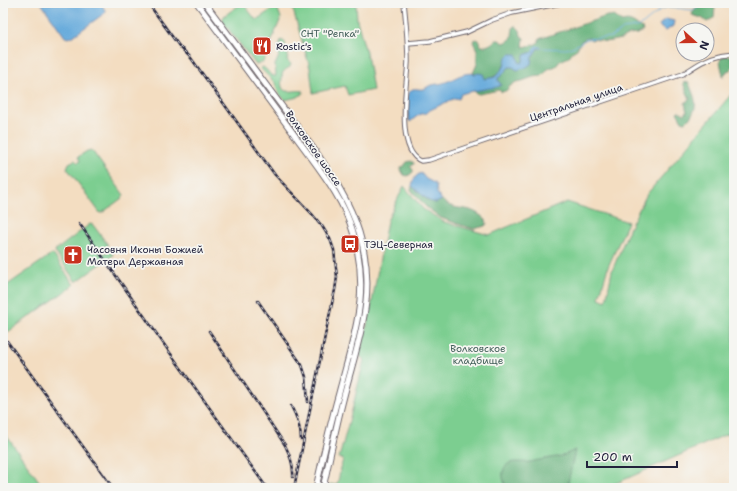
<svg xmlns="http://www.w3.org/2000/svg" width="737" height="491" viewBox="0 0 737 491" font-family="'Shantell Sans',sans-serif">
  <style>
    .green { fill: #7cce90; stroke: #4f7866 }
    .forest { fill: #65b17a; stroke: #446a5a }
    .water { fill: #67abdc; stroke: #44668c }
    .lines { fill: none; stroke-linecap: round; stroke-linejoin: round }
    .stream { stroke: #67abdc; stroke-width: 1 }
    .street-casing { stroke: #6b636a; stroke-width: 5.5 }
    .secondary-casing { stroke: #6b636a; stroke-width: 7 }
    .street { stroke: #fff; stroke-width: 3.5 }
    .secondary { stroke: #fff; stroke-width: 5 }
    .rail-casing { stroke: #22223b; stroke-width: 2.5 }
    .rail { stroke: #f6f6f2; stroke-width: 1; stroke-dasharray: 3; stroke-linecap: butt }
    .labels { text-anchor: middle; stroke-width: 3.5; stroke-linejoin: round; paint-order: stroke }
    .park-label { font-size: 10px; fill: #425e59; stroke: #f6f6f2 }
    .poi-label { font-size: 10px; fill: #22223b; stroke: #f6f6f2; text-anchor: start }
    .street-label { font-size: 10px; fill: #22223b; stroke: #f6f6f2 }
  </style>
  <rect width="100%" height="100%" fill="#f6f6f2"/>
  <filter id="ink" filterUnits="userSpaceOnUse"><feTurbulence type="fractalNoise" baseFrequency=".025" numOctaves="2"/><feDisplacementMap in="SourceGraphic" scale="8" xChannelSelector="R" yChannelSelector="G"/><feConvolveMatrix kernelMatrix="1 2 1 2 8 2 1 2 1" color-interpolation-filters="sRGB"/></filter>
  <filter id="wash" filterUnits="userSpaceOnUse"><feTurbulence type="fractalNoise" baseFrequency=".012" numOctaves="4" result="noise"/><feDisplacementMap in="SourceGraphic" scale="16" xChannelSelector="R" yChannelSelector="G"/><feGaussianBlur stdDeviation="0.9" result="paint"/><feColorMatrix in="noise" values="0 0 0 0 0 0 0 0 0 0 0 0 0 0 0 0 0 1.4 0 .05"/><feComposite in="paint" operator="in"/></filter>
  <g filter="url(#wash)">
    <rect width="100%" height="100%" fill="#f3ddc1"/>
    <g class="green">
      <path d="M 242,3 L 245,6 L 256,20 L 274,8 L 277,7 L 281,18 L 263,62 L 256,65 L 223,22 L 223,18 L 224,16 Z"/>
      <path d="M 291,3 L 356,3 L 357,20 L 368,60 L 373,90 L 348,95 L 345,86 L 313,93 L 310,68 Z"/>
      <path d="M 281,40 C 286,42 285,43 286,47 C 286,48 288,53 288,53 C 288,55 288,58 287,60 L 291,64 L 290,67 C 285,70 282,71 282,77 C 282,79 281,84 282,87 C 284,95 297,89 303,91 L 303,93 L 298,97 L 285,100 L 279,94 L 275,83 L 260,68 L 263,67 C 267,69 269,74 273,76 L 276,76 L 275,65 L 279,56 L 279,46 Z"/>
      <path d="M 734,91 L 734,431 L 610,486 L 610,488 L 329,488 L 330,484 L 337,485 L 343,459 L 339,458 L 352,410 L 364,360 L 360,356 L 360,350 L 369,318 L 387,221 L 404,186 L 423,209 L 444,222 L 489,235 L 505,228 L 567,202 L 628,222 L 608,267 L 599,298 L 606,301 L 612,271 L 630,227 L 647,194 Z"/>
      <path d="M 91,150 L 93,152 L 124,195 L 122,198 L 102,213 L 100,213 L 67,168 L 69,163 L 75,160 L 78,163 L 80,161 L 78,157 L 87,151 Z"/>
      <path d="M 90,224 L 93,225 L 108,245 L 100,250 L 103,254 L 110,250 L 113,255 L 112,256 L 76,282 L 55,252 L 55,251 Z"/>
      <path d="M 53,254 L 74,285 L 8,332 L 7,332 L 3,326 L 3,288 L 52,254 Z"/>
      <path d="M 3,431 L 44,488 L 3,488 Z"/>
    </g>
    <g class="forest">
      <path d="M 704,3 L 721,3 L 715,7 L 714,18 L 707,22 L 702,18 L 692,15 C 693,9 699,6 704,3 Z"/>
      <path d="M 607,16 C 616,15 616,19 622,22 C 632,19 634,25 642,28 L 643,31 L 638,34 L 629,35 L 621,39 L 606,42 L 594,39 L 591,40 L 590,38 L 587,38 L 581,41 L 577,49 L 572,52 L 569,57 L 560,61 L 556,66 L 548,69 L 542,76 L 533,77 L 522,81 L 516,82 L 509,87 L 508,90 L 502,92 L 499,90 L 479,94 L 476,93 L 474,91 C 477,90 479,91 481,90 C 489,89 494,86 500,82 L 498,80 L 498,78 L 501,76 L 509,67 L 513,67 L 517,70 L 532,57 L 538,48 L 541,48 L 535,48 L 533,52 L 524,55 L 524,59 L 522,63 L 506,58 C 505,65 501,74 493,77 C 490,79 487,78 483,79 L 473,73 L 477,64 L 477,50 L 473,42 L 474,40 L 477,39 L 479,41 L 481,46 C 487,47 491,44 496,40 L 499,40 L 504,43 C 516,38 510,35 514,26 L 516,26 L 520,30 L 521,36 L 524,38 L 523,47 C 528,46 535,45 539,42 L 539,39 Z"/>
      <path d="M 725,56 L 732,56 C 736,61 734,66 730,70 L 727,71 L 724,76 L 723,77 L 720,61 L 721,58 Z"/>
      <path d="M 684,82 L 689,83 C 693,95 700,104 691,116 C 689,119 688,121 685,122 L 682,121 L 677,112 L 679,111 L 684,114 L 687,112 L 685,103 L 690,99 L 683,83 Z"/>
      <path d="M 411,161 L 414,163 L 414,164 L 410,166 L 413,170 L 413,172 L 408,176 L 404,175 L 400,169 L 404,166 L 407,162 Z"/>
      <path d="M 412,186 L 429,201 L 436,203 L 442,200 C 452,211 464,206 475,212 C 479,214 483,217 486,220 L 487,224 L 485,226 L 474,229 L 461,225 L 441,218 L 426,207 L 411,190 Z"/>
      <path d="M 575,450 L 567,488 L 507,488 C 504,482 501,476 504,469 C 509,457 524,465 534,461 L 562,456 Z"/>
    </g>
    <g class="water">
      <path d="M 41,3 L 101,3 L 106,12 L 72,37 L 68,38 L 65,37 Z"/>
      <path d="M 666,19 L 674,21 L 673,26 L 666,31 L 661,28 L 659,25 Z"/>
      <path d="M 537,46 L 542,48 L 538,48 L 532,57 L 531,64 L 525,68 L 517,70 L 513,67 L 509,67 L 501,76 L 498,78 L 498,80 L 501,85 C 495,89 493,87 486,89 C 484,89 482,90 480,90 C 473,91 467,92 461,94 L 459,99 L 455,98 L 430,110 L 427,113 L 421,114 L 416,117 L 410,122 L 409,120 L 407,96 C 408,93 410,90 413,89 C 416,88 420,90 423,89 C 425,89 428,86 431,85 C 436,84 441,84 446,82 C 456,78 464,71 476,74 L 478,73 L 483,74 L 484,76 L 484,79 L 488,78 L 491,78 L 495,77 L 504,67 L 506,58 L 510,54 L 517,54 L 519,62 L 522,63 L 524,59 L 524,55 L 533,52 L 534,48 Z"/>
      <path d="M 421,173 L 426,179 L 434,183 L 436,186 L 437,193 L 442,200 L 436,203 L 429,201 L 412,186 C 413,179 415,176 421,173 Z"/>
    </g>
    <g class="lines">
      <path class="stream" d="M 532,53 L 534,48 L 537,46 L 542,48 L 566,49 L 575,46 L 587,39 L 612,37 L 623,29 L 636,27 L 643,24 L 660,10 L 668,7 L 692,10 L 704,3"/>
    </g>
  </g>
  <g filter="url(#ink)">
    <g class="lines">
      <defs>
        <g id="street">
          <path d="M 404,3 C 406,23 408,41 408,62 C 407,84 395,150 421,161 L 429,160 L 683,74 C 695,66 706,58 721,55 C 725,54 730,54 734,53"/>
          <path d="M 408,43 L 430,41 L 467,32 L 492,20 L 512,13 L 561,3"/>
        </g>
        <g id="secondary">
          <path d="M 197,3 L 310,156 C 327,179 345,204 353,232 C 371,293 354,335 339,393 C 330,425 323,456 316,488"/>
          <path d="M 205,3 L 316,152 C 333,177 350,202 359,232 C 378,292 359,338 344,396 C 336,426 330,457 323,488"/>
        </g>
      </defs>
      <use href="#street" class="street-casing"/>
      <use href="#secondary" class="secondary-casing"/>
      <use href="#street" class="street"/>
      <use href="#secondary" class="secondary"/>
      <defs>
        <g id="rail">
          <path d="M 148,3 L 179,46 L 191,58 L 275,175 L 312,214 L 322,226 L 330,239 L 334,250 L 337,277 L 335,290 L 327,326 L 294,488"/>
          <path d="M 79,223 L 168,350 L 267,488"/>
          <path d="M 258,301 L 302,365 L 306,377 L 308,402"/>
          <path d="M 209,331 L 285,445 C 290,455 294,465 293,477"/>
          <path d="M 7,341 L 113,488"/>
          <path d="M 291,406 C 297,417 301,427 301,440"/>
        </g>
      </defs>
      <use href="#rail" class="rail-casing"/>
      <use href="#rail" class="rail"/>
    </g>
  </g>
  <defs>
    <symbol id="restaurant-square" viewBox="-11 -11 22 22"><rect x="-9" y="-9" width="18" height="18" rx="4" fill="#c8321e" stroke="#f6f6f2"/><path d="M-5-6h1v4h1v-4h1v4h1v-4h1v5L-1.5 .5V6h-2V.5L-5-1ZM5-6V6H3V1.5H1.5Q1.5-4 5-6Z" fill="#fff"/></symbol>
    <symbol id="bus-square" viewBox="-11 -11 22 22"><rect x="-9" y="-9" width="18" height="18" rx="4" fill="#c8321e" stroke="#f6f6f2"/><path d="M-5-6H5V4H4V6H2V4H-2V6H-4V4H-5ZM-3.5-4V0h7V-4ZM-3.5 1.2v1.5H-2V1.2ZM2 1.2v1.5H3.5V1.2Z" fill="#fff"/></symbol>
    <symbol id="church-square" viewBox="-11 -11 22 22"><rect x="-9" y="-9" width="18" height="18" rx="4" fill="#c8321e" stroke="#f6f6f2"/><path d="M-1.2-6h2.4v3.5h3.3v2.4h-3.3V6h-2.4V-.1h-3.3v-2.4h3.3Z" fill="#fff"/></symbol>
  </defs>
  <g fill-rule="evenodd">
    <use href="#restaurant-square" x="251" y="35" width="22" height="22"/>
    <use href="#bus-square" x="339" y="233" width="22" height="22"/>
    <use href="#church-square" x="62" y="244" width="22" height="22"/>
  </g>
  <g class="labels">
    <g class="park-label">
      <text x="330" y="37">СНТ "Репка"</text>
      <text x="478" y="352">Волковское<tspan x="478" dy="12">кладбище</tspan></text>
    </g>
    <g class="poi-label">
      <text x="276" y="50">Rostic's</text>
      <text x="364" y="248">ТЭЦ-Северная</text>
      <text x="87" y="253">Часовня Иконы Божией<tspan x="87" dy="12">Матери Державная</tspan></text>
    </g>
    <g class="street-label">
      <text transform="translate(576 102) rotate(-19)" y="4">Центральная улица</text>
      <text transform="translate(314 148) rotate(55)" y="4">Волковское шоссе</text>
    </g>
  </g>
  <rect width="737" height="491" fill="none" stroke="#f6f6f2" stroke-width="16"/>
  <g transform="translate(695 42) rotate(111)"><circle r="19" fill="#f6f6f2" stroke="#a1a1a9"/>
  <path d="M0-3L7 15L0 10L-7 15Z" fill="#c8321e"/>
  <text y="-6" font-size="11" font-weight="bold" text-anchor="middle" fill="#22223b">N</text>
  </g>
  <path d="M587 461v6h90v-6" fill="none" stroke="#22223b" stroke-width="2"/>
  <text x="593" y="461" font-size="12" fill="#22223b" stroke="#f6f6f2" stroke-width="3" paint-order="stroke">200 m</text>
</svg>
